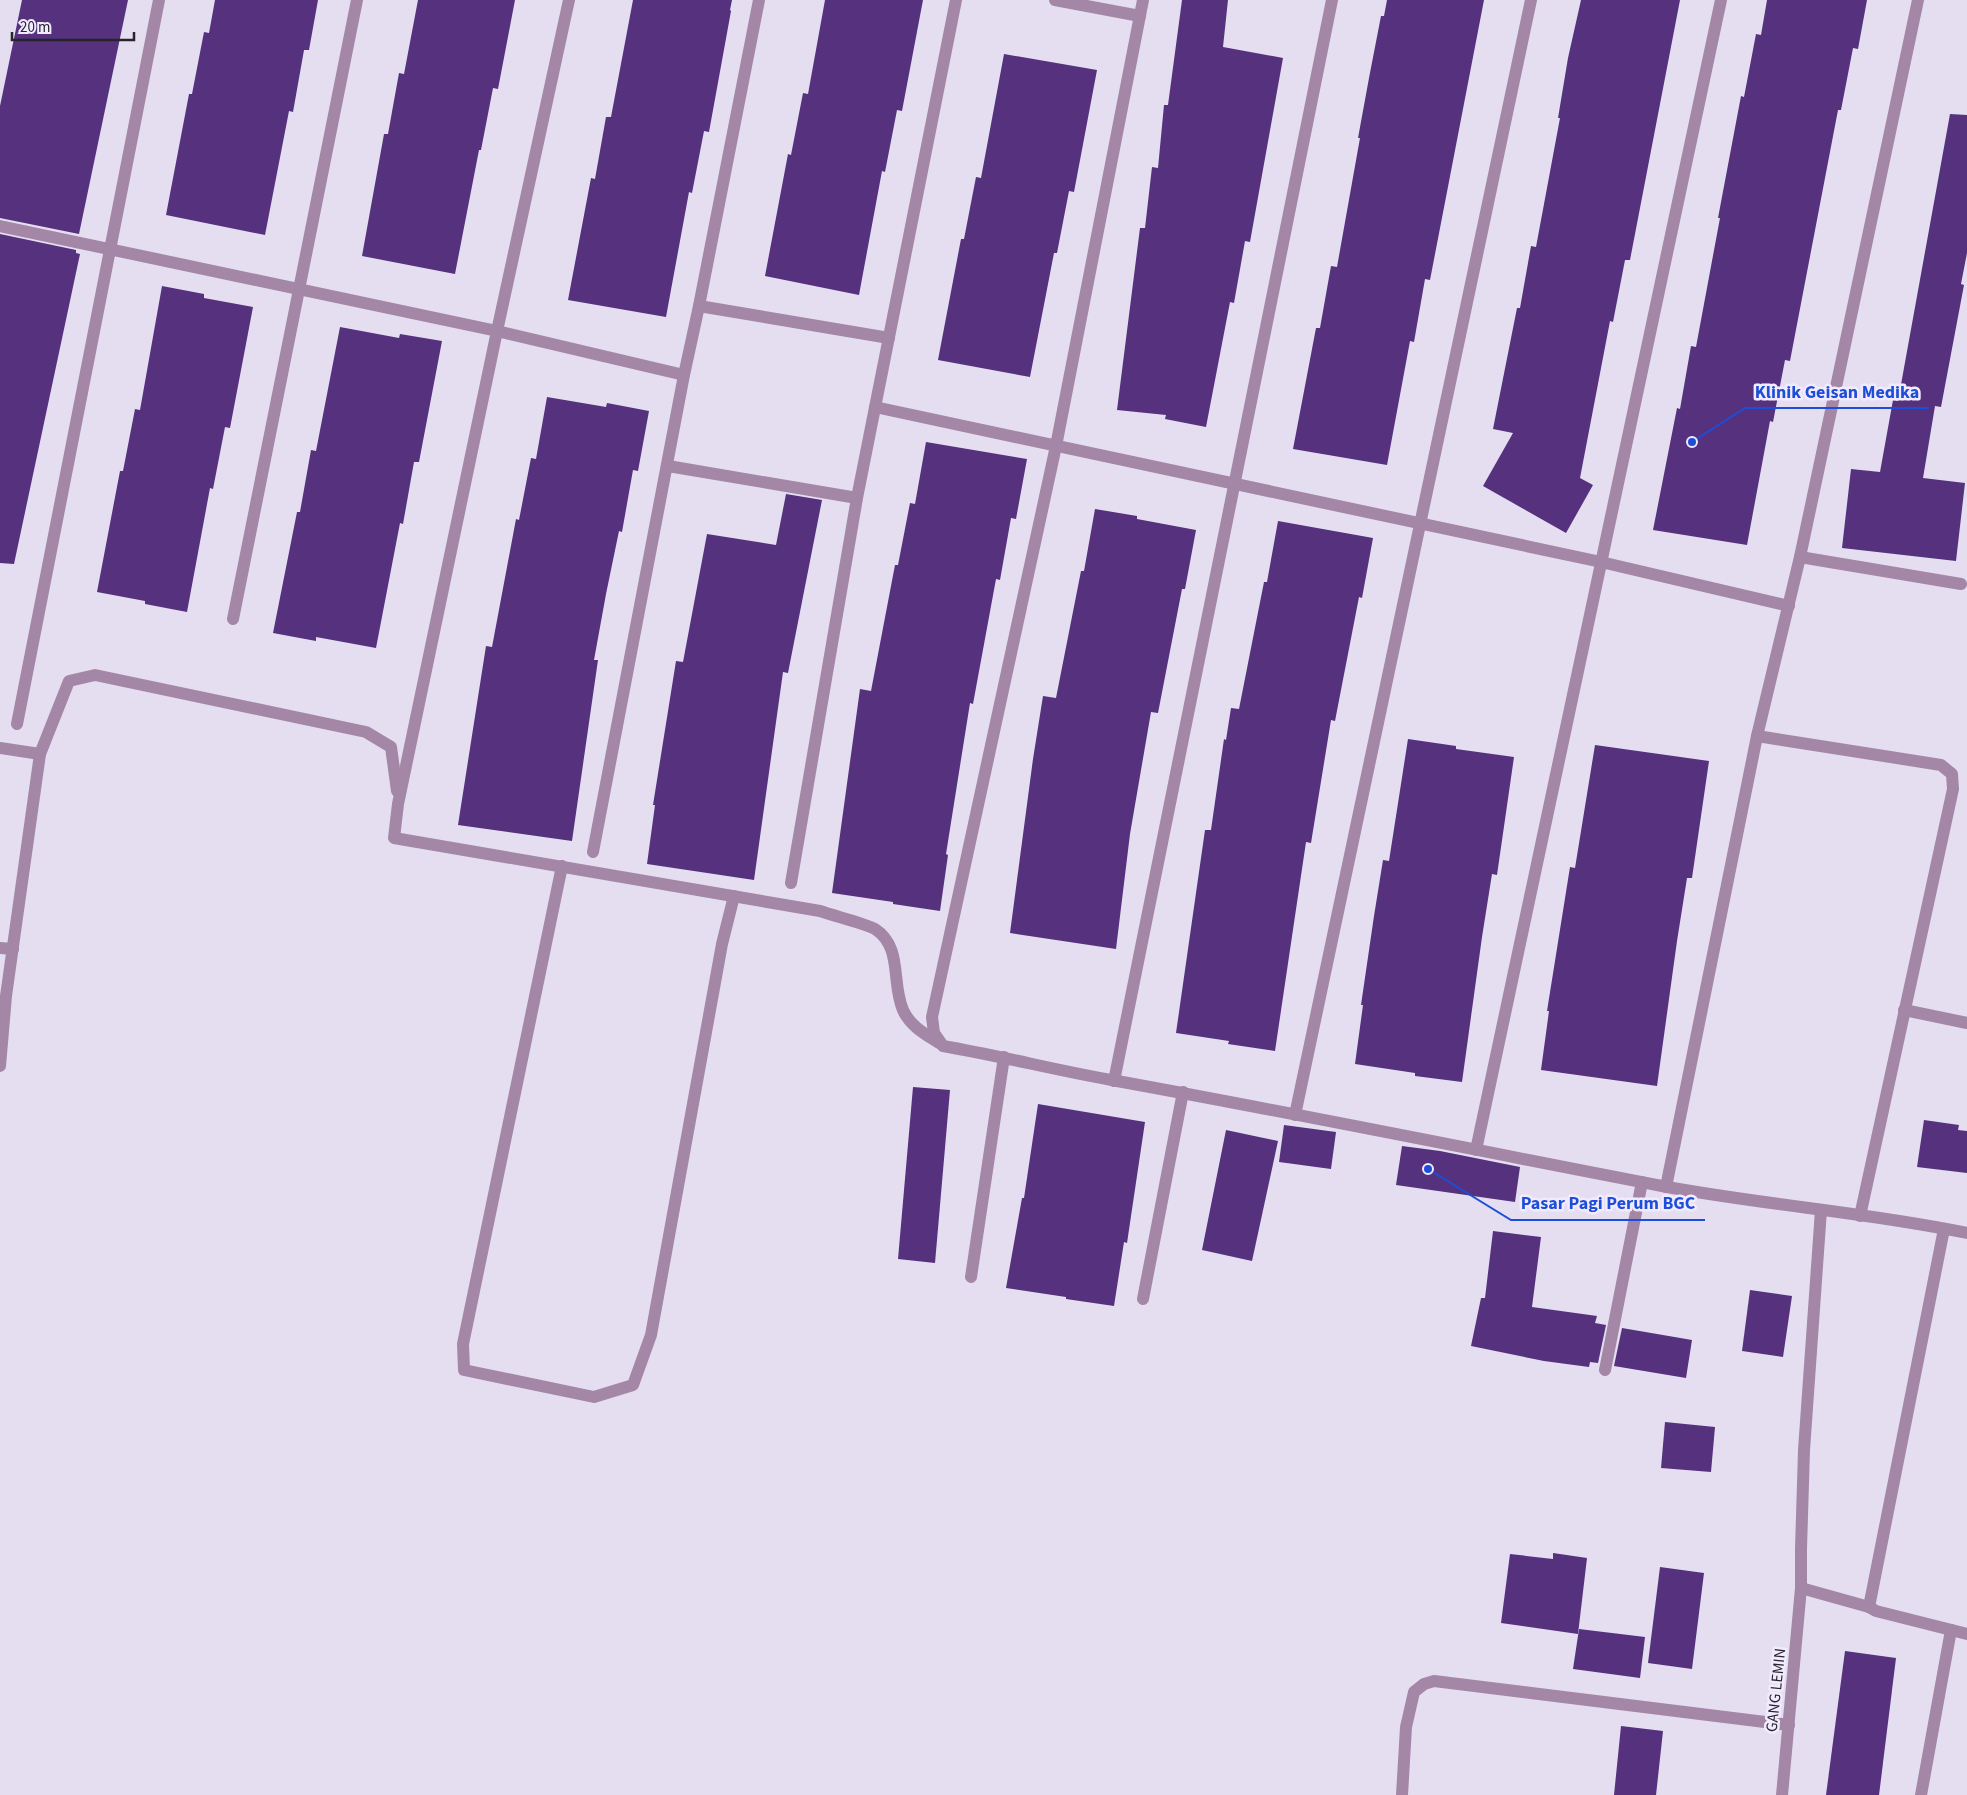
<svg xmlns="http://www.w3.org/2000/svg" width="1967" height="1795" viewBox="0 0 1967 1795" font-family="'Source Sans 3',sans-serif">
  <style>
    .building { fill: #55317e }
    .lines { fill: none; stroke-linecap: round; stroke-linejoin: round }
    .minor { stroke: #a487a7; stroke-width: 12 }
    .labels { text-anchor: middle; stroke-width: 5; stroke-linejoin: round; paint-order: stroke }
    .street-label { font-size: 16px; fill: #27242b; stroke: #f2ebff }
    .leader { fill: none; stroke: #1d4ed8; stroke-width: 2 }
    .callout-dot { fill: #1d4ed8; stroke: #f2ebff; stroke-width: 2 }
    .callout-label { font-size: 18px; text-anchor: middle; font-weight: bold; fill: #1d4ed8; stroke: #f2ebff; stroke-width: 5; stroke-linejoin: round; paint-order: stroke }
  </style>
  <rect width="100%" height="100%" fill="#e5def1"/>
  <g class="building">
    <path d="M 22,0 L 128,0 L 79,234 L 0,218 L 0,106 Z"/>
    <path d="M 215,0 L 318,0 L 309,50 L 304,50 L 293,112 L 289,111 L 265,235 L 166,215 L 189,94 L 192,94 L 204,32 L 209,33 Z"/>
    <path d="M 418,0 L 515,0 L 498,89 L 493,88 L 481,150 L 479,150 L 455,274 L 362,256 L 384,134 L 388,134 L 399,73 L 404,74 Z"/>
    <path d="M 633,0 L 732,0 L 730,10 L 731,11 L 709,132 L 704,131 L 692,193 L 689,192 L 666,317 L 568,300 L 591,178 L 595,179 L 606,117 L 611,117 Z"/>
    <path d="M 825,0 L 923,0 L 902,111 L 897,110 L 885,172 L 882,171 L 859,295 L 765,276 L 788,154 L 791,155 L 803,93 L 808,94 Z"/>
    <path d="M 1182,0 L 1228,0 L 1223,47 L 1283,58 L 1250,242 L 1245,241 L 1234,303 L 1230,302 L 1206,427 L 1165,419 L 1166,415 L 1117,410 L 1140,228 L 1145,228 L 1152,167 L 1158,168 L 1164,105 L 1168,105 Z"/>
    <path d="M 1387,0 L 1484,0 L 1430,280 L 1425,279 L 1414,342 L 1410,341 L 1387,465 L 1293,449 L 1316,328 L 1320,328 L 1331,266 L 1337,267 L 1360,138 L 1358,138 L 1369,78 L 1381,16 L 1384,16 Z"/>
    <path d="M 1581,0 L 1680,0 L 1630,260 L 1625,260 L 1613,322 L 1610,321 L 1580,478 L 1593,485 L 1566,533 L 1483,486 L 1513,433 L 1493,429 L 1517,308 L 1520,308 L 1531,246 L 1536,247 L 1560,118 L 1558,118 L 1568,58 Z"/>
    <path d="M 1767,0 L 1867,0 L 1858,49 L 1853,48 L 1841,110 L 1838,110 L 1790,361 L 1785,360 L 1773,422 L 1770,421 L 1747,545 L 1653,530 L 1677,408 L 1680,409 L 1691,346 L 1696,347 L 1720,218 L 1718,218 L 1741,96 L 1744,97 L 1756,34 L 1761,35 Z"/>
    <path d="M 1004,54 L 1097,70 L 1074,192 L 1069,191 L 1057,253 L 1054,253 L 1030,377 L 938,360 L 961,239 L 964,239 L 976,177 L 981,178 Z"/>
    <path d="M 1950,114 L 1967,115 L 1967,253 L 1961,284 L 1964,285 L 1941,407 L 1935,406 L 1923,478 L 1965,483 L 1956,561 L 1842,548 L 1851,469 L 1880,472 L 1893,400 L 1898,401 Z"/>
    <path d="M 0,234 L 76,250 L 76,253 L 80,254 L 14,564 L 0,563 Z"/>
    <path d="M 162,286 L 204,294 L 204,298 L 253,307 L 230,428 L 225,427 L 213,489 L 210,488 L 187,612 L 145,604 L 145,601 L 97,592 L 120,471 L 123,471 L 135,409 L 140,410 Z"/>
    <path d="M 340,327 L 399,338 L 400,334 L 442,341 L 419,462 L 414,462 L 403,524 L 400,523 L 376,648 L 316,637 L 316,641 L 273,633 L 297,512 L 300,512 L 311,450 L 316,451 Z"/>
    <path d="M 547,397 L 606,407 L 607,403 L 649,411 L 638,471 L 633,470 L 622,532 L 619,531 L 606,594 L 594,660 L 598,660 L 572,841 L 458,825 L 486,646 L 492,647 L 516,519 L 519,520 L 531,458 L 536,459 Z"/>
    <path d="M 926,442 L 1027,459 L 1016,519 L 1011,518 L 1000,580 L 996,579 L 973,704 L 970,703 L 946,854 L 948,855 L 940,911 L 893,904 L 893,902 L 832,893 L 860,689 L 871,691 L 895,565 L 898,565 L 910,503 L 915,504 Z"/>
    <path d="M 786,494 L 822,500 L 788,673 L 783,672 L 754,880 L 647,864 L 655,805 L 653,805 L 676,661 L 683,662 L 707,534 L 776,545 Z"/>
    <path d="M 1095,509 L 1137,516 L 1137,519 L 1196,530 L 1185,589 L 1182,589 L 1158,713 L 1151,712 L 1130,834 L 1116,949 L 1010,933 L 1033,759 L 1043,696 L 1056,698 L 1081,571 L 1084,571 Z"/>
    <path d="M 1278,521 L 1373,538 L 1362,598 L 1359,597 L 1335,721 L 1331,720 L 1311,843 L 1306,842 L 1275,1051 L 1228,1044 L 1229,1041 L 1176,1033 L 1205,830 L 1211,830 L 1224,739 L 1226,740 L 1231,708 L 1239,709 L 1264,582 L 1267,582 Z"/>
    <path d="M 1408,739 L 1456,746 L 1456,749 L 1514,757 L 1497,875 L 1492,874 L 1482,937 L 1462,1082 L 1415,1076 L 1415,1073 L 1355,1064 L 1363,1005 L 1361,1005 L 1374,916 L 1383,860 L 1389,861 Z"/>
    <path d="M 1595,745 L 1709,761 L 1692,878 L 1687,878 L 1677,941 L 1657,1086 L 1541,1070 L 1549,1011 L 1547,1011 L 1570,867 L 1575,868 Z"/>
    <path d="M 913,1087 L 950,1090 L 935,1263 L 898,1259 Z"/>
    <path d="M 1038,1104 L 1145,1122 L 1127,1243 L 1124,1242 L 1114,1306 L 1066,1299 L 1066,1297 L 1006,1288 L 1022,1198 L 1024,1198 Z"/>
    <path d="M 1924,1120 L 1959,1125 L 1958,1130 L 1967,1131 L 1967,1173 L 1917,1167 Z"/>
    <path d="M 1284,1125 L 1336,1132 L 1331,1169 L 1279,1162 Z"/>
    <path d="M 1226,1130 L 1278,1141 L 1252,1261 L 1202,1250 Z"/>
    <path d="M 1402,1146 L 1440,1151 L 1520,1167 L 1515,1202 L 1396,1185 Z"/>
    <path d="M 1493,1231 L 1541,1237 L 1532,1307 L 1597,1316 L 1595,1323 L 1606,1325 L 1598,1363 L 1590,1362 L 1589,1367 L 1544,1361 L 1471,1346 L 1481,1298 L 1485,1298 Z"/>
    <path d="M 1750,1290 L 1792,1296 L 1783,1357 L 1742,1351 Z"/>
    <path d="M 1622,1328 L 1692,1340 L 1686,1378 L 1614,1366 Z"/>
    <path d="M 1665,1422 L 1715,1427 L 1711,1472 L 1661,1468 Z"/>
    <path d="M 1553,1553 L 1587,1558 L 1578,1634 L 1501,1623 L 1510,1554 L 1553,1559 Z"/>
    <path d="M 1660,1567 L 1704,1573 L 1692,1669 L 1648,1663 Z"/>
    <path d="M 1579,1629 L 1645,1637 L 1640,1678 L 1573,1669 Z"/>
    <path d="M 1845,1651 L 1896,1658 L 1879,1795 L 1826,1795 Z"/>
    <path d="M 1621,1726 L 1663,1731 L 1656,1795 L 1614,1795 Z"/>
  </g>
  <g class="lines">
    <g class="minor">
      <path d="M 569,0 L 497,331 L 398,804 L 394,838 L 820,911 C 834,916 864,923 875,929 C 903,947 891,983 903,1010 C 910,1026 925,1034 939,1043"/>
      <path d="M 1055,0 L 1140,16"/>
      <path d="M 1143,0 L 1056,446 L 932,1017 L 934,1033 L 943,1046 C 1001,1056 1059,1071 1117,1081 C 1299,1114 1480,1151 1662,1186 C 1763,1205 1866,1212 1967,1233"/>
      <path d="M 0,226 L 497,331 L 684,375"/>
      <path d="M 699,306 L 889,338"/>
      <path d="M 875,407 L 1601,562 L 1789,606"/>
      <path d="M 668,466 L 857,498"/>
      <path d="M 1800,557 L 1961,584"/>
      <path d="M 233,619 L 357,0"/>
      <path d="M 17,724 L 159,0"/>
      <path d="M 1757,736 L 1941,765 L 1952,774 L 1953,789 L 1860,1216"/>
      <path d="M 0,748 L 40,754 L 69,681 L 95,675 L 366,732 L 391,747 L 397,791"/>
      <path d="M 593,852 L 684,375 L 699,306 L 759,0"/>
      <path d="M 562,866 L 463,1344 L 464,1370 L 594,1397 L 633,1385 L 651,1335 L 722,944 L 734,896"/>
      <path d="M 791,883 L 857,498 L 956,0"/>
      <path d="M 0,948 L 13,949"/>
      <path d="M 1904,1010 L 1967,1023"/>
      <path d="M 0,1066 L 6,996 L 40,754"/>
      <path d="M 1114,1081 L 1332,0"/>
      <path d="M 1295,1115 L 1531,0"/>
      <path d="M 1476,1150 L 1721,0"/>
      <path d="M 1666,1187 L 1757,736 L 1800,557 L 1918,0"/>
      <path d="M 1821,1210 L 1804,1450 L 1801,1549 L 1801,1588 L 1869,1607"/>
      <path d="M 1944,1229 L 1869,1607 L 1876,1611 L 1967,1634"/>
      <path d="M 971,1277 L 1004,1057"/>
      <path d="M 1143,1299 L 1183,1092"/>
      <path d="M 1605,1370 L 1642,1182"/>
      <path d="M 1402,1795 L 1406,1727 L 1414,1692 L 1424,1684 L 1434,1681 L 1789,1725"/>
      <path d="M 1782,1795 L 1801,1588"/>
      <path d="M 1921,1795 L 1951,1630"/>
    </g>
  </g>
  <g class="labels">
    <g class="street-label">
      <text transform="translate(1775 1690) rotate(-84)" y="6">GANG LEMIN</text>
    </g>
  </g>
  <path class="leader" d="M1692 442L1745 408H1929M1428 1169L1511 1220H1705"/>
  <g class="callout-dot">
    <circle cx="1692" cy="442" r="5"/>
    <circle cx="1428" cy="1169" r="5"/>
  </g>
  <g class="callout-label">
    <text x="1837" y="398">Klinik Geisan Medika</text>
    <text x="1608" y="1209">Pasar Pagi Perum BGC</text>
  </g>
  <path d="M12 32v8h122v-8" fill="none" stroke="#27242b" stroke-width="2.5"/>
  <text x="20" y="32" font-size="15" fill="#27242b" stroke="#f2ebff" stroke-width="4" paint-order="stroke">20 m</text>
</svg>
